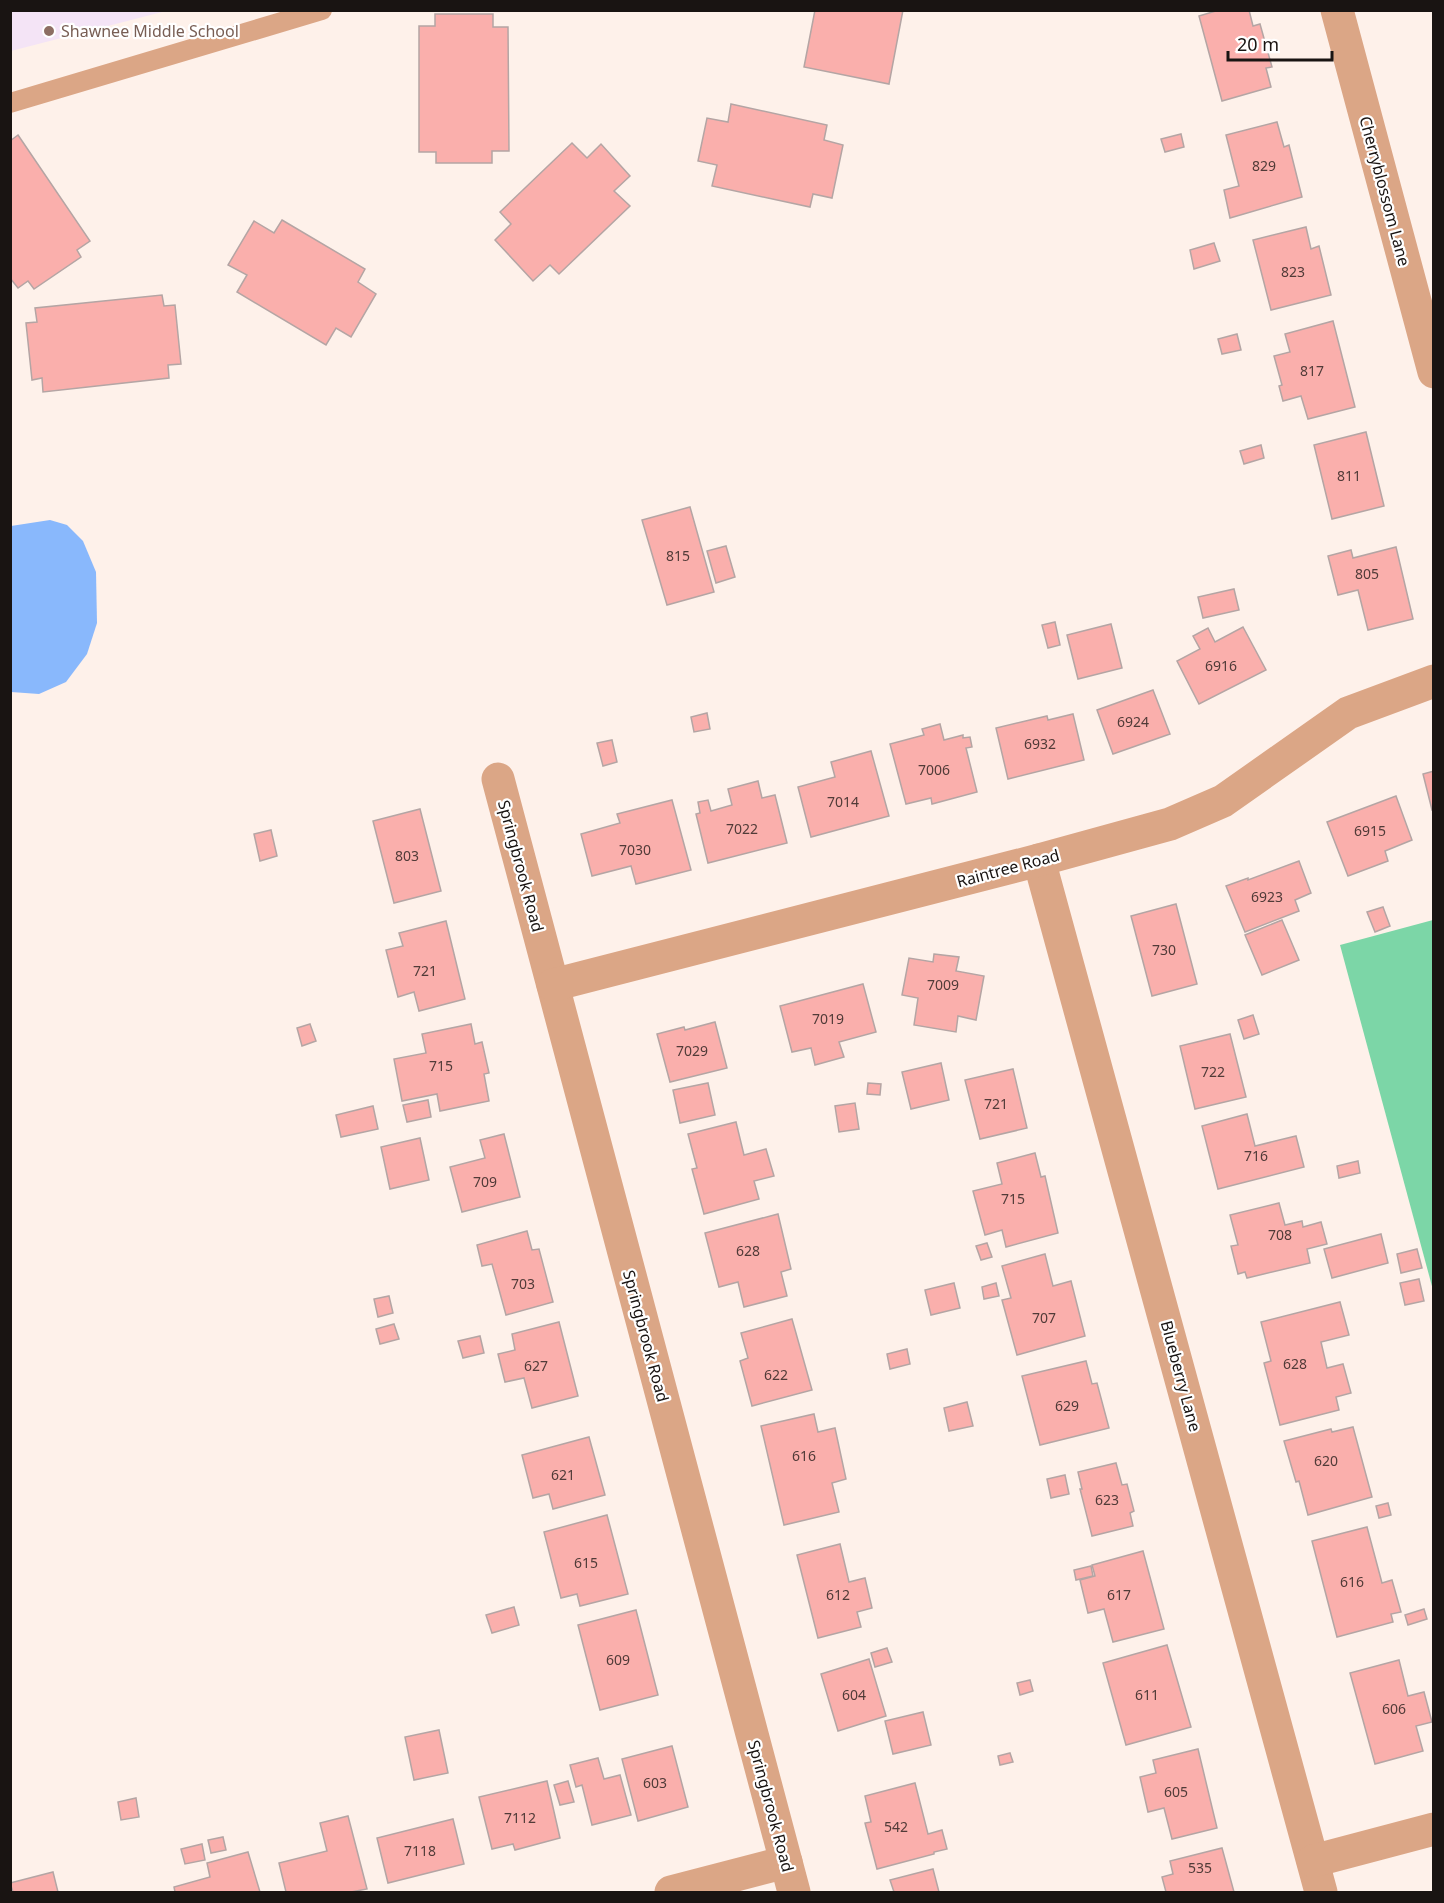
<svg xmlns="http://www.w3.org/2000/svg" width="1444" height="1903" viewBox="0 0 1444 1903" font-family="'Noto Sans',sans-serif">
  <style>
    .education { fill: #f4e4f6 }
    .forest { fill: #7cd6a7 }
    .water { fill: #89b8fc }
    .building { fill: #faafac; stroke: #b4a5a4; stroke-width: 1.5 }
    .lines { fill: none; stroke-linecap: round; stroke-linejoin: round }
    .lane { stroke: #dba686; stroke-width: 20 }
    .street { stroke: #dba686; stroke-width: 33 }
    .education-dot { fill: #8d6e63; stroke: #fff; stroke-width: 2 }
    .labels { text-anchor: middle; stroke-width: 4.5; stroke-linejoin: round; paint-order: stroke }
    .number-label { font-size: 14px; fill: #513b38 }
    .education-label { font-size: 16px; fill: #785e54; stroke: #fff; text-anchor: start }
    .street-label { font-size: 16px; fill: #191412; stroke: #fff }
  </style>
  <rect width="100%" height="100%" fill="#fef1ea"/>
  <path class="education" d="M 11,10 L 166,10 L 166,11 L 11,51 Z"/>
  <path class="forest" d="M 1433,920 L 1434,920 L 1433,1290 L 1340,945 Z"/>
  <path class="water" d="M 50,520 L 67,525 L 83,541 L 96,572 L 97,623 L 87,654 L 66,682 L 39,694 L 11,692 L 11,526 Z"/>
  <g class="building">
    <path d="M 815,10 L 903,10 L 889,84 L 804,67 Z"/>
    <path d="M 1219,10 L 1249,10 L 1253,26 L 1260,24 L 1272,67 L 1266,68 L 1271,87 L 1222,101 L 1199,16 Z"/>
    <path d="M 435,14 L 493,14 L 493,27 L 508,27 L 509,151 L 492,151 L 492,163 L 436,163 L 436,152 L 419,152 L 419,26 L 435,26 Z"/>
    <path d="M 731,104 L 827,125 L 824,140 L 843,145 L 832,198 L 813,194 L 810,207 L 712,186 L 717,165 L 698,161 L 707,118 L 728,122 Z"/>
    <path d="M 1277,122 L 1284,147 L 1289,145 L 1302,197 L 1230,218 L 1224,190 L 1239,186 L 1226,135 Z"/>
    <path d="M 1181,134 L 1184,147 L 1165,152 L 1161,139 Z"/>
    <path d="M 18,135 L 90,241 L 77,250 L 81,257 L 34,289 L 28,281 L 18,288 L 10,278 L 10,141 Z"/>
    <path d="M 572,143 L 587,158 L 601,144 L 630,176 L 614,191 L 630,206 L 559,274 L 550,265 L 533,281 L 495,240 L 511,224 L 500,212 Z"/>
    <path d="M 282,220 L 365,269 L 358,282 L 376,294 L 351,337 L 336,328 L 326,345 L 237,292 L 247,275 L 228,265 L 254,221 L 274,233 Z"/>
    <path d="M 1306,227 L 1311,249 L 1319,246 L 1331,295 L 1271,310 L 1253,240 Z"/>
    <path d="M 1214,243 L 1220,261 L 1194,269 L 1190,250 Z"/>
    <path d="M 162,295 L 164,306 L 175,305 L 181,364 L 168,365 L 169,378 L 43,392 L 42,378 L 32,380 L 26,323 L 37,322 L 35,308 Z"/>
    <path d="M 1333,321 L 1355,407 L 1308,419 L 1301,396 L 1283,401 L 1279,386 L 1282,385 L 1274,356 L 1290,352 L 1285,334 Z"/>
    <path d="M 1237,334 L 1241,350 L 1222,354 L 1218,339 Z"/>
    <path d="M 1366,432 L 1384,506 L 1332,519 L 1314,445 Z"/>
    <path d="M 1261,445 L 1264,458 L 1244,464 L 1240,451 Z"/>
    <path d="M 690,507 L 714,592 L 667,605 L 642,520 Z"/>
    <path d="M 726,546 L 735,577 L 716,583 L 707,551 Z"/>
    <path d="M 1396,547 L 1413,619 L 1368,630 L 1358,590 L 1338,595 L 1328,556 L 1351,550 L 1353,558 Z"/>
    <path d="M 1234,589 L 1239,610 L 1203,618 L 1198,597 Z"/>
    <path d="M 1055,622 L 1060,645 L 1048,648 L 1042,625 Z"/>
    <path d="M 1111,624 L 1122,668 L 1078,679 L 1067,635 Z"/>
    <path d="M 1243,627 L 1266,670 L 1199,704 L 1177,661 L 1200,649 L 1193,636 L 1208,628 L 1215,642 Z"/>
    <path d="M 1153,690 L 1170,734 L 1113,754 L 1097,710 Z"/>
    <path d="M 707,713 L 710,729 L 694,732 L 691,717 Z"/>
    <path d="M 1073,714 L 1084,760 L 1008,779 L 996,728 L 1047,716 L 1048,720 Z"/>
    <path d="M 940,724 L 944,740 L 963,735 L 963,738 L 970,737 L 972,747 L 966,748 L 977,792 L 932,804 L 931,798 L 906,804 L 890,744 L 924,735 L 922,729 Z"/>
    <path d="M 612,740 L 617,762 L 603,766 L 597,743 Z"/>
    <path d="M 871,751 L 889,816 L 811,837 L 798,787 L 835,777 L 831,762 Z"/>
    <path d="M 1434,771 L 1434,809 L 1432,810 L 1423,774 Z"/>
    <path d="M 758,781 L 762,798 L 775,795 L 787,843 L 708,863 L 696,814 L 700,813 L 698,802 L 708,800 L 711,811 L 732,805 L 728,789 Z"/>
    <path d="M 1396,796 L 1412,840 L 1385,851 L 1388,861 L 1348,876 L 1327,822 Z"/>
    <path d="M 672,800 L 691,870 L 636,884 L 631,866 L 592,876 L 581,834 L 620,823 L 617,814 Z"/>
    <path d="M 420,809 L 441,891 L 394,903 L 373,821 Z"/>
    <path d="M 271,830 L 277,856 L 260,861 L 254,834 Z"/>
    <path d="M 1299,861 L 1311,893 L 1295,900 L 1299,911 L 1245,932 L 1226,886 L 1248,878 L 1248,880 Z"/>
    <path d="M 1176,904 L 1197,984 L 1152,996 L 1131,916 Z"/>
    <path d="M 1383,907 L 1390,926 L 1375,932 L 1367,912 Z"/>
    <path d="M 1282,920 L 1299,960 L 1262,975 L 1245,935 Z"/>
    <path d="M 446,921 L 465,999 L 419,1011 L 414,992 L 398,997 L 386,950 L 403,946 L 399,933 Z"/>
    <path d="M 934,954 L 959,957 L 956,971 L 984,976 L 976,1020 L 958,1016 L 956,1032 L 914,1025 L 918,998 L 902,995 L 909,958 L 933,962 Z"/>
    <path d="M 863,984 L 876,1032 L 839,1042 L 844,1057 L 815,1065 L 811,1048 L 792,1052 L 780,1006 Z"/>
    <path d="M 1253,1015 L 1259,1034 L 1244,1039 L 1238,1020 Z"/>
    <path d="M 715,1022 L 727,1068 L 670,1082 L 657,1034 L 684,1027 L 685,1030 Z"/>
    <path d="M 310,1024 L 316,1041 L 302,1046 L 297,1028 Z"/>
    <path d="M 471,1024 L 475,1044 L 482,1042 L 489,1073 L 484,1074 L 489,1101 L 440,1111 L 437,1094 L 402,1101 L 394,1059 L 426,1053 L 422,1034 Z"/>
    <path d="M 1230,1034 L 1246,1097 L 1195,1109 L 1180,1046 Z"/>
    <path d="M 941,1063 L 949,1100 L 911,1109 L 902,1072 Z"/>
    <path d="M 1013,1069 L 1027,1128 L 980,1139 L 965,1080 Z"/>
    <path d="M 708,1083 L 715,1115 L 680,1123 L 673,1090 Z"/>
    <path d="M 868,1083 L 881,1084 L 880,1095 L 867,1094 Z"/>
    <path d="M 428,1100 L 431,1117 L 407,1122 L 403,1105 Z"/>
    <path d="M 855,1103 L 859,1129 L 839,1132 L 835,1106 Z"/>
    <path d="M 373,1106 L 378,1129 L 341,1137 L 336,1115 Z"/>
    <path d="M 1247,1114 L 1255,1146 L 1296,1136 L 1304,1167 L 1218,1189 L 1202,1126 Z"/>
    <path d="M 736,1122 L 744,1155 L 766,1149 L 774,1176 L 754,1181 L 759,1199 L 704,1214 L 692,1169 L 697,1168 L 688,1134 Z"/>
    <path d="M 504,1134 L 520,1197 L 462,1212 L 450,1167 L 485,1158 L 480,1140 Z"/>
    <path d="M 420,1138 L 429,1180 L 390,1189 L 381,1147 Z"/>
    <path d="M 1035,1153 L 1041,1177 L 1045,1176 L 1058,1233 L 1006,1247 L 1002,1230 L 985,1235 L 973,1191 L 1002,1184 L 997,1163 Z"/>
    <path d="M 1358,1161 L 1360,1173 L 1339,1178 L 1337,1166 Z"/>
    <path d="M 1279,1203 L 1285,1225 L 1302,1221 L 1303,1227 L 1321,1222 L 1327,1244 L 1307,1249 L 1310,1263 L 1247,1278 L 1245,1272 L 1238,1274 L 1231,1246 L 1238,1245 L 1230,1215 Z"/>
    <path d="M 778,1214 L 791,1269 L 781,1272 L 787,1296 L 744,1307 L 738,1282 L 719,1287 L 705,1233 Z"/>
    <path d="M 527,1231 L 532,1250 L 539,1249 L 553,1302 L 506,1315 L 492,1264 L 482,1266 L 477,1245 Z"/>
    <path d="M 1381,1234 L 1388,1263 L 1332,1278 L 1324,1249 Z"/>
    <path d="M 987,1243 L 992,1257 L 981,1260 L 976,1246 Z"/>
    <path d="M 1417,1249 L 1422,1268 L 1401,1273 L 1397,1254 Z"/>
    <path d="M 1045,1254 L 1053,1286 L 1071,1281 L 1085,1336 L 1017,1355 L 1002,1300 L 1011,1298 L 1002,1266 Z"/>
    <path d="M 1419,1279 L 1424,1301 L 1405,1305 L 1400,1283 Z"/>
    <path d="M 954,1283 L 960,1308 L 931,1315 L 925,1290 Z"/>
    <path d="M 996,1283 L 999,1296 L 984,1299 L 982,1287 Z"/>
    <path d="M 389,1296 L 393,1313 L 378,1317 L 374,1299 Z"/>
    <path d="M 1340,1302 L 1349,1335 L 1321,1342 L 1327,1368 L 1343,1364 L 1351,1393 L 1336,1397 L 1339,1410 L 1280,1425 L 1264,1363 L 1271,1361 L 1261,1322 Z"/>
    <path d="M 792,1319 L 812,1390 L 752,1406 L 740,1361 L 748,1358 L 741,1333 Z"/>
    <path d="M 559,1322 L 578,1396 L 532,1408 L 524,1378 L 505,1382 L 498,1354 L 515,1350 L 512,1334 Z"/>
    <path d="M 394,1324 L 399,1339 L 380,1344 L 376,1329 Z"/>
    <path d="M 480,1336 L 484,1353 L 463,1358 L 458,1341 Z"/>
    <path d="M 907,1349 L 910,1364 L 890,1369 L 887,1354 Z"/>
    <path d="M 1086,1361 L 1092,1384 L 1097,1383 L 1109,1428 L 1040,1445 L 1022,1376 Z"/>
    <path d="M 967,1402 L 973,1426 L 949,1431 L 944,1408 Z"/>
    <path d="M 814,1414 L 818,1432 L 835,1428 L 846,1479 L 832,1483 L 839,1512 L 784,1525 L 761,1426 Z"/>
    <path d="M 1353,1427 L 1372,1497 L 1308,1515 L 1299,1481 L 1296,1482 L 1284,1441 L 1331,1429 L 1332,1432 Z"/>
    <path d="M 589,1437 L 605,1495 L 553,1509 L 549,1494 L 533,1498 L 522,1455 Z"/>
    <path d="M 1116,1463 L 1122,1485 L 1127,1484 L 1134,1511 L 1130,1513 L 1133,1526 L 1092,1536 L 1080,1489 L 1082,1489 L 1078,1472 Z"/>
    <path d="M 1065,1475 L 1069,1494 L 1051,1498 L 1047,1479 Z"/>
    <path d="M 1388,1503 L 1391,1515 L 1379,1518 L 1376,1506 Z"/>
    <path d="M 607,1515 L 628,1594 L 580,1606 L 577,1594 L 561,1598 L 544,1532 Z"/>
    <path d="M 1367,1527 L 1382,1583 L 1392,1580 L 1401,1612 L 1391,1614 L 1393,1622 L 1337,1637 L 1312,1541 Z"/>
    <path d="M 840,1544 L 849,1582 L 865,1578 L 872,1608 L 857,1612 L 861,1627 L 818,1638 L 797,1555 Z"/>
    <path d="M 1143,1551 L 1164,1629 L 1113,1642 L 1104,1609 L 1088,1613 L 1080,1580 L 1095,1576 L 1092,1565 Z"/>
    <path d="M 1091,1566 L 1093,1576 L 1076,1580 L 1074,1570 Z"/>
    <path d="M 514,1607 L 519,1625 L 492,1633 L 486,1615 Z"/>
    <path d="M 1424,1609 L 1427,1619 L 1408,1625 L 1405,1615 Z"/>
    <path d="M 636,1610 L 658,1695 L 600,1710 L 578,1625 Z"/>
    <path d="M 1167,1645 L 1191,1727 L 1126,1745 L 1103,1663 Z"/>
    <path d="M 887,1648 L 892,1662 L 875,1667 L 871,1653 Z"/>
    <path d="M 869,1659 L 886,1716 L 838,1731 L 821,1674 Z"/>
    <path d="M 1399,1660 L 1408,1696 L 1424,1692 L 1432,1722 L 1416,1726 L 1423,1751 L 1375,1764 L 1350,1673 Z"/>
    <path d="M 1030,1680 L 1033,1691 L 1020,1695 L 1017,1683 Z"/>
    <path d="M 923,1712 L 931,1745 L 893,1754 L 885,1721 Z"/>
    <path d="M 439,1730 L 448,1773 L 414,1780 L 405,1737 Z"/>
    <path d="M 672,1746 L 688,1807 L 638,1821 L 622,1759 Z"/>
    <path d="M 1198,1749 L 1217,1828 L 1172,1839 L 1164,1808 L 1148,1812 L 1140,1777 L 1156,1773 L 1153,1760 Z"/>
    <path d="M 1010,1753 L 1013,1762 L 1000,1765 L 998,1756 Z"/>
    <path d="M 598,1758 L 604,1779 L 620,1775 L 631,1815 L 592,1825 L 582,1785 L 576,1787 L 570,1765 Z"/>
    <path d="M 547,1781 L 560,1838 L 515,1850 L 513,1844 L 492,1849 L 479,1797 Z"/>
    <path d="M 568,1781 L 574,1802 L 560,1805 L 554,1785 Z"/>
    <path d="M 915,1783 L 928,1834 L 942,1830 L 947,1849 L 934,1852 L 934,1854 L 877,1869 L 865,1823 L 871,1822 L 865,1796 Z"/>
    <path d="M 136,1798 L 139,1817 L 121,1820 L 118,1802 Z"/>
    <path d="M 348,1816 L 367,1889 L 351,1892 L 286,1892 L 279,1863 L 327,1851 L 320,1823 Z"/>
    <path d="M 453,1819 L 464,1864 L 388,1883 L 377,1838 Z"/>
    <path d="M 223,1837 L 226,1850 L 211,1853 L 208,1840 Z"/>
    <path d="M 202,1844 L 205,1860 L 185,1864 L 181,1849 Z"/>
    <path d="M 1222,1848 L 1234,1892 L 1166,1892 L 1162,1877 L 1173,1874 L 1170,1861 Z"/>
    <path d="M 248,1852 L 260,1892 L 175,1892 L 174,1887 L 210,1877 L 207,1863 Z"/>
    <path d="M 933,1869 L 939,1892 L 894,1892 L 890,1880 Z"/>
    <path d="M 53,1872 L 58,1892 L 13,1892 L 10,1883 Z"/>
  </g>
  <g class="lines">
    <path class="lane" d="M 10,103 L 322,10"/>
    <g class="street">
      <path d="M 1337,10 L 1434,372"/>
      <path d="M 498,779 L 794,1892"/>
      <path d="M 1039,860 L 1321,1892"/>
      <path d="M 553,985 L 1039,860 L 1170,824 L 1223,801 L 1348,713 L 1434,681"/>
      <path d="M 1313,1861 L 1434,1829"/>
      <path d="M 671,1892 L 786,1862"/>
    </g>
  </g>
  <circle class="education-dot" cx="49" cy="31" r="6"/>
  <g class="labels">
    <g class="number-label">
      <text x="1264" y="171">829</text>
      <text x="1293" y="277">823</text>
      <text x="1312" y="376">817</text>
      <text x="1349" y="481">811</text>
      <text x="678" y="561">815</text>
      <text x="1367" y="579">805</text>
      <text x="1221" y="671">6916</text>
      <text x="1133" y="727">6924</text>
      <text x="1040" y="749">6932</text>
      <text x="934" y="775">7006</text>
      <text x="843" y="807">7014</text>
      <text x="742" y="834">7022</text>
      <text x="1370" y="836">6915</text>
      <text x="635" y="855">7030</text>
      <text x="407" y="861">803</text>
      <text x="1267" y="902">6923</text>
      <text x="1164" y="955">730</text>
      <text x="425" y="976">721</text>
      <text x="943" y="990">7009</text>
      <text x="828" y="1024">7019</text>
      <text x="692" y="1056">7029</text>
      <text x="441" y="1071">715</text>
      <text x="1213" y="1077">722</text>
      <text x="996" y="1109">721</text>
      <text x="1256" y="1161">716</text>
      <text x="485" y="1187">709</text>
      <text x="1013" y="1204">715</text>
      <text x="1280" y="1240">708</text>
      <text x="748" y="1256">628</text>
      <text x="523" y="1289">703</text>
      <text x="1044" y="1323">707</text>
      <text x="1295" y="1369">628</text>
      <text x="536" y="1371">627</text>
      <text x="776" y="1380">622</text>
      <text x="1067" y="1411">629</text>
      <text x="804" y="1461">616</text>
      <text x="1326" y="1466">620</text>
      <text x="563" y="1480">621</text>
      <text x="1107" y="1505">623</text>
      <text x="586" y="1568">615</text>
      <text x="1352" y="1587">616</text>
      <text x="838" y="1600">612</text>
      <text x="1119" y="1600">617</text>
      <text x="618" y="1665">609</text>
      <text x="854" y="1700">604</text>
      <text x="1147" y="1700">611</text>
      <text x="1394" y="1714">606</text>
      <text x="655" y="1788">603</text>
      <text x="1176" y="1797">605</text>
      <text x="520" y="1823">7112</text>
      <text x="896" y="1832">542</text>
      <text x="420" y="1856">7118</text>
      <text x="1200" y="1873">535</text>
    </g>
    <g class="education-label">
      <text x="61" y="37">Shawnee Middle School</text>
    </g>
    <g class="street-label">
      <text transform="translate(1385 191) rotate(75)" y="6">Cherryblossom Lane</text>
      <text transform="translate(521 866) rotate(75)" y="6">Springbrook Road</text>
      <text transform="translate(1008 868) rotate(-15)" y="6">Raintree Road</text>
      <text transform="translate(646 1336) rotate(75)" y="6">Springbrook Road</text>
      <text transform="translate(1181 1376) rotate(75)" y="6">Blueberry Lane</text>
      <text transform="translate(771 1806) rotate(75)" y="6">Springbrook Road</text>
    </g>
  </g>
  <rect width="1444" height="1903" fill="none" stroke="#191412" stroke-width="24"/>
  <path d="M1228 51v9h104v-9" fill="none" stroke="#191412" stroke-width="3"/>
  <text x="1237" y="51" font-size="18" fill="#191412" stroke="#ffffff" stroke-width="4.5" paint-order="stroke">20 m</text>
</svg>
